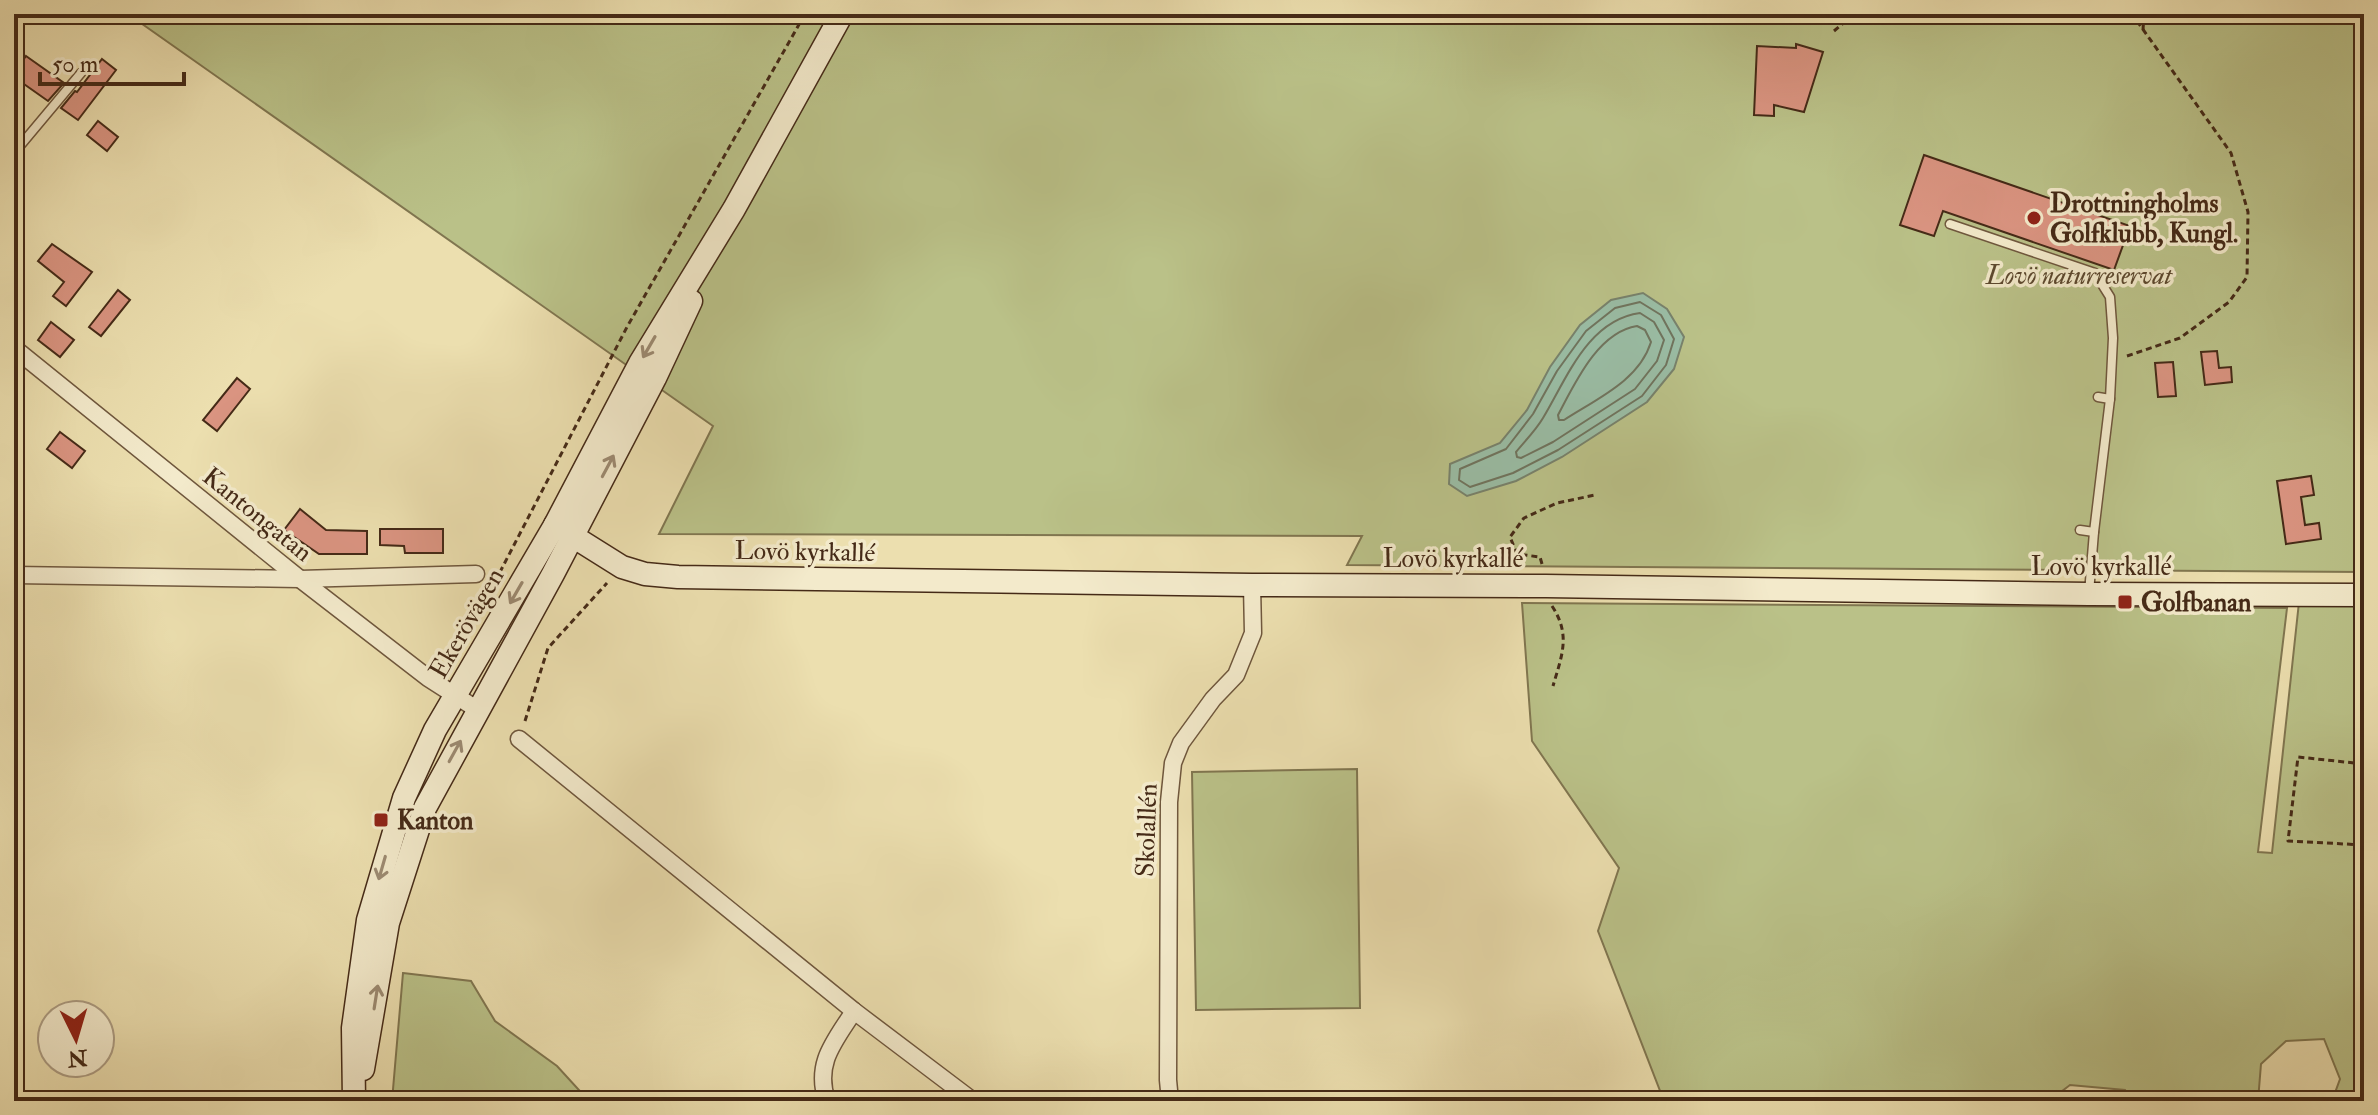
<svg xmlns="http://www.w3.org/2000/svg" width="2378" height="1115" viewBox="0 0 2378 1115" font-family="'IM FELL Double Pica',serif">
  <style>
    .green { fill: #bac188; stroke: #807650; stroke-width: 2 }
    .water { fill: #9abda5; stroke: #78826c; stroke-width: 2 }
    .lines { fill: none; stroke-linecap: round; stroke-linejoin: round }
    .shore { stroke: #70745e; stroke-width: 2 }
    .building { fill: #da9481; stroke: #452a17; stroke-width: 2 }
    .lane-casing { stroke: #6f573d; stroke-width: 11 }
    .street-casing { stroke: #6f573d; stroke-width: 19 }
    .secondary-casing { stroke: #452a17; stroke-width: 25 }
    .path { stroke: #452a17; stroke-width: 3; stroke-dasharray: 6 4; stroke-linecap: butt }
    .lane { stroke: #f3eacb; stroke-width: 8 }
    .street { stroke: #f3eacb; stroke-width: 16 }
    .secondary { stroke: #f3eacb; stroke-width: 22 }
    .oneway { stroke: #9c8a71 }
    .poi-dot { fill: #8f2418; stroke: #f3eacb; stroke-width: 3 }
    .labels { text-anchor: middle; stroke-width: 7; stroke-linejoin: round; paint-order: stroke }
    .poi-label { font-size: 26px; font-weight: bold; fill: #452a17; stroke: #f3eacb; text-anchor: start }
    .park-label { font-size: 26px; font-style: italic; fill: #5c482e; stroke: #f3eacb }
    .street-label { font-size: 26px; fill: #452a17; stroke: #f3eacb }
  </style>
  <rect width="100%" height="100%" fill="#ecdfaf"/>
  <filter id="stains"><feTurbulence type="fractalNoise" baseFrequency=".0025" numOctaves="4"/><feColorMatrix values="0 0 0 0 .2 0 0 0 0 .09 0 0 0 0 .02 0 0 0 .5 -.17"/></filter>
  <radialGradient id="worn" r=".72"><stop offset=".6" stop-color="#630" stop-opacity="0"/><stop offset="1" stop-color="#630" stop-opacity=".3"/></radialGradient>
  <g class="green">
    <path d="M 128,14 L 2364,14 L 2364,572 L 1347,565 L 1362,536 L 659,534 L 713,426 Z"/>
    <path d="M 2299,602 L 2364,606 L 2364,1101 L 2332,1101 L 2340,1079 L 2324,1039 L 2286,1041 L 2261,1064 L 2258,1101 L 2130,1101 L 2125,1090 L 2070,1085 L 2049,1101 L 1664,1101 L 1598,931 L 1619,868 L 1532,741 L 1522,603 L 2287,608 L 2258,852 L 2272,853 Z"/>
    <path d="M 1357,769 L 1360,1008 L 1196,1010 L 1192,772 Z"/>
    <path d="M 403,973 L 471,981 L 495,1021 L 557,1066 L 589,1101 L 392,1101 Z"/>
  </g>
  <path class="water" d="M 1643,293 L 1667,309 L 1684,337 L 1674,369 L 1647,402 L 1562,457 L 1516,481 L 1467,496 L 1449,484 L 1450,464 L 1500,443 L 1527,410 L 1550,367 L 1580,325 L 1611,300 Z"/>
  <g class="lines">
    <g class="shore">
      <path d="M 1640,302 L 1661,315 L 1674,339 L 1666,365 L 1642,396 L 1558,450 L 1513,473 L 1470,487 L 1459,480 L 1460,469 L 1506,449 L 1533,414 L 1557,371 L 1586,331 L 1615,308 Z"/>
      <path d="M 1640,313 L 1654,322 L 1664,340 L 1657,361 L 1635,389 L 1553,442 L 1521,458 L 1517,457 L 1516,452 C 1525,441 1536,430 1543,418 C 1567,378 1588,320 1640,313 Z"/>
      <path d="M 1637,326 L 1645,330 L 1651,342 C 1639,381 1596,399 1564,420 L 1559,420 L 1558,415 C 1575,383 1598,332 1637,326 Z"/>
    </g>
  </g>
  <g class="building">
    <path d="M 1796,44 L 1823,52 L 1804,112 L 1774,105 L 1774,116 L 1754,115 L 1757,46 L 1796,48 Z"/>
    <path d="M 26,56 L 64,83 L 48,101 L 14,77 L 14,73 Z"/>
    <path d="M 102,59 L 116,70 L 78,120 L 61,108 L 75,91 L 77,92 Z"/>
    <path d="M 98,121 L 118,137 L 107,151 L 87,135 Z"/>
    <path d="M 1924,155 L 2130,226 L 2114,270 L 1943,211 L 1934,236 L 1900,225 Z"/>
    <path d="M 52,244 L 92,272 L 66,306 L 53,296 L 64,282 L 38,261 Z"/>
    <path d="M 118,290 L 130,300 L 101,336 L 89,327 Z"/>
    <path d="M 51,322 L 74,340 L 60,357 L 38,340 Z"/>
    <path d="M 2217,351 L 2219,368 L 2231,367 L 2232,382 L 2205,385 L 2201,352 Z"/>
    <path d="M 2173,362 L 2176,396 L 2158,397 L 2155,363 Z"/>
    <path d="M 237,378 L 250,389 L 217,431 L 203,420 Z"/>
    <path d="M 60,432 L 85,451 L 72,468 L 47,449 Z"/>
    <path d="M 2311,476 L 2314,495 L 2301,497 L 2305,525 L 2319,523 L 2321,539 L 2286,544 L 2277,481 Z"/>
    <path d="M 300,509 L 326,530 L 367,531 L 367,554 L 319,554 L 284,530 Z"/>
    <path d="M 380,529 L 443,529 L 443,553 L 405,553 L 404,546 L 380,545 Z"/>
  </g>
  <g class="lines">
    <defs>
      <g id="lane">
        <path d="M 14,153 L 81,73"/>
        <path d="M 1950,224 L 2095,273 L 2110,297 L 2113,338 L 2110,399 L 2094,532 L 2089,593"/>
        <path d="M 2098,397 L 2110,399"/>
        <path d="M 2080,530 L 2094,532"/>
      </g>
      <g id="street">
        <path d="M 14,348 L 300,579 L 428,678 L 478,710"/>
        <path d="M 14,575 L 300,579 L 476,574"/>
        <path d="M 519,739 L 854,1011 L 973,1101"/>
        <path d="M 827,1101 C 814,1063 835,1041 854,1011"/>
        <path d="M 1170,1101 L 1168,1080 L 1169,802 L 1173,763 L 1181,743 L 1213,699 L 1236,675 L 1253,633 L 1252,585"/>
      </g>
      <g id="secondary">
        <path d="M 555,525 L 622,567 L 645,574 L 678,577 L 1252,585 L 1546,586 L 2089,594 L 2364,595"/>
        <path d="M 363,1069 L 388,923 L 425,808 L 553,574 L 655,378 L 691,301"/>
        <path d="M 354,1101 L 353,1028 L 368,920 L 404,798 L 435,730 L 555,525 L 640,363 L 734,209 L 842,14"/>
      </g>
    </defs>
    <use href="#lane" class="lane-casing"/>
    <use href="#street" class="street-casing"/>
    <use href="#secondary" class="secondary-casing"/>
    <g class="path">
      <path d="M 2143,30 L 2144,14"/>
      <path d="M 1834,31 L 1854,14"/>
      <path d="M 2127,356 L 2180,338 L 2229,302 L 2247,277 L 2248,212 L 2231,153 L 2132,14"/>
      <path d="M 1542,564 L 1540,557 L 1517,554 L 1510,537 L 1524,518 L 1557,503 L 1595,495"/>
      <path d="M 486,599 L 627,327 L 805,14"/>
      <path d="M 1552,606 C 1571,635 1562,655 1553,686"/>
      <path d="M 436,665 L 443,654 L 467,633"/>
      <path d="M 525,721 L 548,648 L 607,583"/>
      <path d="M 2357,764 L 2359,740 L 2364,741"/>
      <path d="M 2364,764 L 2298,757 L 2288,841 L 2364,845"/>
    </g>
    <use href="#lane" class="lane"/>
    <use href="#street" class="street"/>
    <use href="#secondary" class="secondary"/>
  </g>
  <defs><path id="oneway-shaft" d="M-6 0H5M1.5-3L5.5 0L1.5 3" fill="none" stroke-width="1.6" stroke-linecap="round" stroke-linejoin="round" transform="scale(2)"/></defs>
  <g class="oneway">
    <use href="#oneway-shaft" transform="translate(649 347) rotate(120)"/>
    <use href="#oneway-shaft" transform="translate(608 466) rotate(-62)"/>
    <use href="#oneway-shaft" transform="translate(516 593) rotate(120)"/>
    <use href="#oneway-shaft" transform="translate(455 751) rotate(-61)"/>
    <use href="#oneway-shaft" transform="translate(382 868) rotate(106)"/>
    <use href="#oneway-shaft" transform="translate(376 997) rotate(-81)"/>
  </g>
  <g class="poi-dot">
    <circle cx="2034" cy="218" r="8"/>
    <rect x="2117" y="594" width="16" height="16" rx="4"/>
    <rect x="373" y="812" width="16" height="16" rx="4"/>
  </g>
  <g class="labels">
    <g class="poi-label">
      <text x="2050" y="212">Drottningholms<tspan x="2050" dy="30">Golfklubb, Kungl.</tspan></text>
      <text x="2141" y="611">Golfbanan</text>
      <text x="397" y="829">Kanton</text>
    </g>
    <g class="park-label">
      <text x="2079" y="284">Lovö naturreservat</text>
    </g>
    <g class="street-label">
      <text transform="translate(258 514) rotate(39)" y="9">Kantongatan</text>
      <text transform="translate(805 551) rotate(1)" y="9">Lovö kyrkallé</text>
      <text x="1453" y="567">Lovö kyrkallé</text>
      <text x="2101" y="575">Lovö kyrkallé</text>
      <text transform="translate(466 623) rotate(-60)" y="9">Ekerövägen</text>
      <text transform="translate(1146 830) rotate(-88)" y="9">Skolallén</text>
    </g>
  </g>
  <rect width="2378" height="1115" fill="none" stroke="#ecdfaf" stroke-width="48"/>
  <rect x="16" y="16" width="2346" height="1083" fill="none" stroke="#452a17" stroke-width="4"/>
  <rect x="24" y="24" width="2330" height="1067" fill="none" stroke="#452a17" stroke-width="2"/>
  <g transform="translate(76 1039) rotate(175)"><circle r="38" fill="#f3eacb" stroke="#ad9d83" stroke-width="2"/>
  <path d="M0-6L14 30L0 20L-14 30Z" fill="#8f2418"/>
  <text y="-12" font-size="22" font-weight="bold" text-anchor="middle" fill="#452a17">N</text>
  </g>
  <path d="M40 72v12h144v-12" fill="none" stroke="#452a17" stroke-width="4"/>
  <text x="52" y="72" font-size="24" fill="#452a17" stroke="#f3eacb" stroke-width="6" paint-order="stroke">50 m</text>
  <rect width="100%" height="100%" filter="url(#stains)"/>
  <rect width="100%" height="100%" fill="url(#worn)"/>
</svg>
